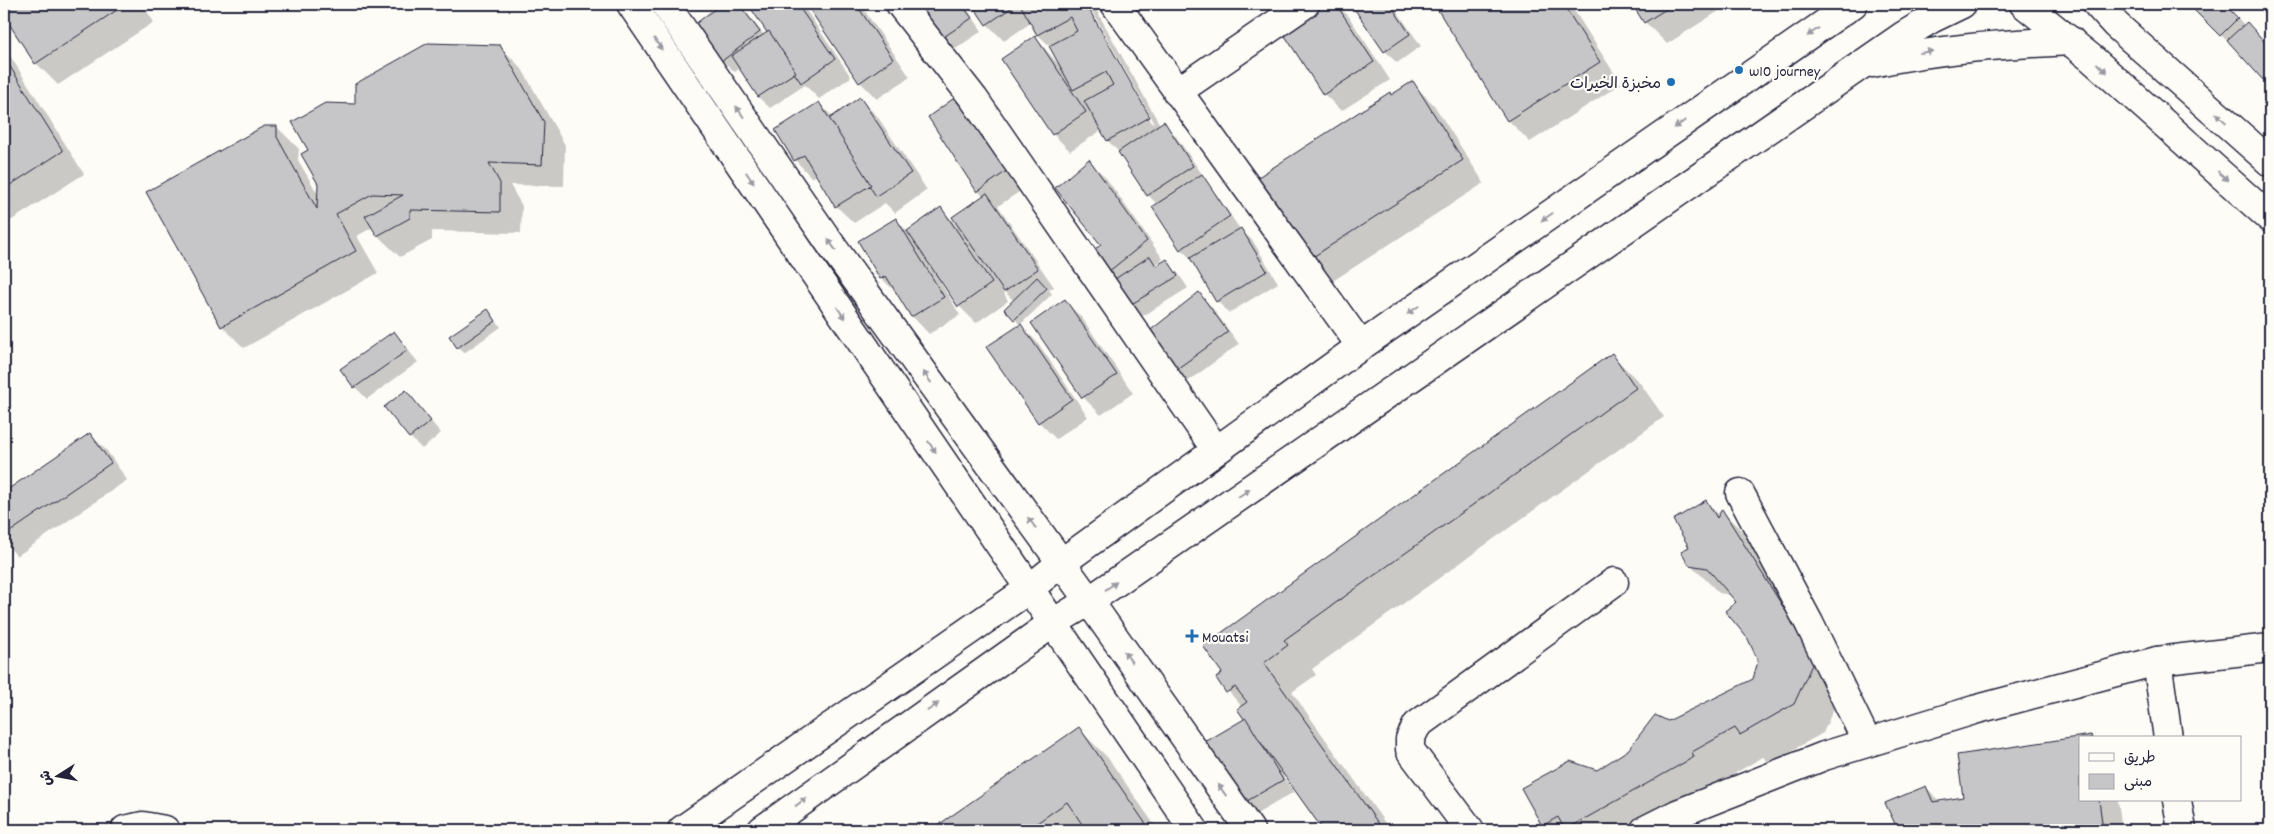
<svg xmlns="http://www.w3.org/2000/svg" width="2274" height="834" viewBox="0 0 2274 834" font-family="Dekko,'Playpen Sans Arabic',sans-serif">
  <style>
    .shadow { fill: #0003 }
    .building { fill: #c6c6c8; stroke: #22223b }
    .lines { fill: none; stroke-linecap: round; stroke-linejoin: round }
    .street-casing { stroke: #22223b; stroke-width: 31 }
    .secondary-casing { stroke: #22223b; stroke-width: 31 }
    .street { stroke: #fdfcf7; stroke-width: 28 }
    .secondary { stroke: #fdfcf7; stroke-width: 28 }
    .oneway { fill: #9a9aa2 }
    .poi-dot { fill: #1f6fb2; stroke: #fdfcf7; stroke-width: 2 }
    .labels { text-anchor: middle; stroke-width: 4.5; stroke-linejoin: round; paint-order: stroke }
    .poi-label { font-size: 16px; fill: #22223b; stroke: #fdfcf7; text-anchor: start }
  </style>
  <rect width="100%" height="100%" fill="#fdfcf7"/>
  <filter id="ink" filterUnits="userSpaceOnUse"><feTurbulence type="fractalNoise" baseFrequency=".02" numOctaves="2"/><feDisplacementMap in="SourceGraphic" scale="10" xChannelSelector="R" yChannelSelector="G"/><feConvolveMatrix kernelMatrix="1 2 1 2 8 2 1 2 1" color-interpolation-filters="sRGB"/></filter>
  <g filter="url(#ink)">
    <g class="shadow">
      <path d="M 4,4 L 142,4 L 154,22 L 58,85 L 36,63 L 4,13 Z"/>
      <path d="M 723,4 L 740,4 L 764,35 L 768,33 L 751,7 L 757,4 L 802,4 L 851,77 L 819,99 L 805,85 L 770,108 L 758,97 L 740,68 L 735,72 L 723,61 L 696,25 Z"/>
      <path d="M 815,4 L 860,4 L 910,77 L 877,99 L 860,82 L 810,7 Z"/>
      <path d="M 912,4 L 964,4 L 982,31 L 949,53 Z"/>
      <path d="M 973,4 L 1085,4 L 1152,123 L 1154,122 L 1088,4 L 1093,4 L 1160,125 L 1163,123 L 1175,135 L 1240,229 L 1253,241 L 1278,283 L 1229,313 L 1217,301 L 1193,261 L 1181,249 L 1158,205 L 1148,195 L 1121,154 L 1108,141 L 1102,130 L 1070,151 L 1053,134 L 1035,37 L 1058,64 L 1060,63 L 1052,48 L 1038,35 L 1032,22 L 1004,41 L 987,24 Z"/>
      <path d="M 1326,4 L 1336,4 L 1349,17 L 1390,80 L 1341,111 L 1324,94 L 1284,32 Z"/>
      <path d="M 1352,4 L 1392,4 L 1421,46 L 1397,63 L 1385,51 Z"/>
      <path d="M 1435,4 L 1570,4 L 1621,84 L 1530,142 L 1508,120 Z"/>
      <path d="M 1633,4 L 1730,4 L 1667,44 L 1645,22 Z"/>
      <path d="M 2190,4 L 2222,4 L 2245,26 L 2247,24 L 2259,35 L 2270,48 L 2270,86 L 2234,45 L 2232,46 Z"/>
      <path d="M 4,46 L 84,174 L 4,225 Z"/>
      <path d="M 500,46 L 522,69 L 565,145 L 564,186 L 510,185 L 522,206 L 521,233 L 432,231 L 432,240 L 400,257 L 378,236 L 373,227 L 357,236 L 378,273 L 244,348 L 222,326 L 277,127 L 299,149 L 298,160 L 319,196 L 319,183 L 309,151 L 356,105 Z"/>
      <path d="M 1412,83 L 1434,105 L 1484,183 L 1325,286 L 1303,264 L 1392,96 Z"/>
      <path d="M 960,94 L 1028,186 L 998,206 L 1054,287 L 1049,290 L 1052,294 L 1020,325 L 1006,309 L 1014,301 L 1001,288 L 1008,301 L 976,323 L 959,306 L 941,279 L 939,280 L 960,315 L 929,334 L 912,316 L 899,295 L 881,278 L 896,220 L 908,232 L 941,209 L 960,228 L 984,197 L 978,191 Z"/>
      <path d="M 860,99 L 877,116 L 927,190 L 895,213 L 885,203 L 854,223 L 836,206 L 817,174 L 812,178 L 795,160 L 819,103 L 833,117 Z"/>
      <path d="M 1089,161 L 1106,178 L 1163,259 L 1156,264 L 1158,266 L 1166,261 L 1178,273 L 1188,288 L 1143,316 L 1131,304 L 1117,279 L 1109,271 L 1102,245 Z"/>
      <path d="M 1199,294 L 1210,305 L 1239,344 L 1187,382 L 1175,370 Z"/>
      <path d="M 1065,301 L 1082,318 L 1133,393 L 1101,415 L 1083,397 L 1033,323 Z"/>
      <path d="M 488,311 L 501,327 L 464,353 L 458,347 Z"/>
      <path d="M 1020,325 L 1038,343 L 1088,417 L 1056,439 L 1039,422 Z"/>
      <path d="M 393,332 L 418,362 L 367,399 L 355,387 Z"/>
      <path d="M 1611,354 L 1640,383 L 1664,417 L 1312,669 L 1316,675 L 1292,692 L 1390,830 L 1324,830 L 1285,775 L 1283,776 L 1294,792 L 1255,815 L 1243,804 L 1246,719 L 1242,707 L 1217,678 Z"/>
      <path d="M 405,391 L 441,433 L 422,449 L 410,437 Z"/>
      <path d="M 90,434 L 107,451 L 127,480 L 17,556 L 4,542 L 4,494 Z"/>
      <path d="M 1706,502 L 1720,516 L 1722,511 L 1751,540 L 1843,687 L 1823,733 L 1770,763 L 1763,757 L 1720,782 L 1722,787 L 1644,830 L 1548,830 L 1543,825 L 1597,771 L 1668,722 L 1754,680 L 1759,661 L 1738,602 L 1731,595 L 1719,593 L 1690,564 L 1691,547 Z"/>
      <path d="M 1079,729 L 1108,758 L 1158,830 L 933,830 Z"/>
      <path d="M 2091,736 L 2092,738 L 2080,738 L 2080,800 L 2118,800 L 2122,830 L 1899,830 L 1887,804 L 1926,787 L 1940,802 L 1964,798 L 1958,756 Z"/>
      <path d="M 1443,827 L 1446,830 L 1438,830 Z"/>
    </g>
    <g class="building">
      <path d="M 4,4 L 126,4 L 35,64 L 4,16 Z"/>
      <path d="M 721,4 L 739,4 L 760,32 L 722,61 L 694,25 Z"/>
      <path d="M 754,4 L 797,4 L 835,59 L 801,83 L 750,7 Z"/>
      <path d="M 813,4 L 856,4 L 893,59 L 859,83 L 808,7 Z"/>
      <path d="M 910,4 L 961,4 L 972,18 L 936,42 Z"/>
      <path d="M 972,4 L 1017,4 L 986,25 Z"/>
      <path d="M 1020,4 L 1086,4 L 1150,117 L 1107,141 L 1084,101 L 1113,85 L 1106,72 L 1073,90 L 1049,46 L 1077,31 L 1070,17 L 1037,35 Z"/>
      <path d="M 1324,4 L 1336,4 L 1374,62 L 1323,95 L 1282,31 Z"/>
      <path d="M 1351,4 L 1390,4 L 1410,34 L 1384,52 Z"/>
      <path d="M 1434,4 L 1563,4 L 1600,62 L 1507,121 Z"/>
      <path d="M 1632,4 L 1674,4 L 1644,23 Z"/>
      <path d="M 2188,4 L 2224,4 L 2238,18 L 2220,36 Z"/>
      <path d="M 2247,22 L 2270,48 L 2270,73 L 2263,80 L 2227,40 Z"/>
      <path d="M 769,31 L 796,72 L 758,97 L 731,56 Z"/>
      <path d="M 1035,36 L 1086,112 L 1052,135 L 1001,59 Z"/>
      <path d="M 428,43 L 500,45 L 544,122 L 542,165 L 489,163 L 500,183 L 500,212 L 410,210 L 410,218 L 377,236 L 365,216 L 403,195 L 372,194 L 336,214 L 356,251 L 221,327 L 146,192 L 264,126 L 277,126 L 277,137 L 317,209 L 318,184 L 301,154 L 308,150 L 292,122 L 325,103 L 355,104 L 355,84 Z"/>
      <path d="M 4,57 L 63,151 L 4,189 Z"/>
      <path d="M 1413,81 L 1463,160 L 1302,264 L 1249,183 L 1390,92 L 1391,95 Z"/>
      <path d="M 961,93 L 1011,168 L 977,192 L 928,117 Z"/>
      <path d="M 860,97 L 911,173 L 876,196 L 826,121 Z"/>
      <path d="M 819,102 L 871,185 L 835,207 L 804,155 L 794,161 L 775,130 Z"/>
      <path d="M 1164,121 L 1193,166 L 1147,196 L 1118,152 Z"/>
      <path d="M 1089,159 L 1147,241 L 1108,272 L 1093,250 L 1101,245 L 1055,188 Z"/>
      <path d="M 1202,174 L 1230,216 L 1180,250 L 1152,207 Z"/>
      <path d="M 987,193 L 1038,269 L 1004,292 L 952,217 Z"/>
      <path d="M 941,207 L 992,283 L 958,307 L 907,231 Z"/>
      <path d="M 896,218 L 944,297 L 911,317 L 886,276 L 880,279 L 858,241 Z"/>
      <path d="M 1241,228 L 1267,271 L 1216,302 L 1190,258 Z"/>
      <path d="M 1150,256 L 1156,266 L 1167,259 L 1178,276 L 1130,305 L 1115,279 Z"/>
      <path d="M 1037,277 L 1047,288 L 1014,320 L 1004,309 Z"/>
      <path d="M 1199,292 L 1228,332 L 1174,371 L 1147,333 Z"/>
      <path d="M 1065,299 L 1117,375 L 1082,398 L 1031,323 Z"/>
      <path d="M 488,309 L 496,321 L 457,348 L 449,336 Z"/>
      <path d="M 1021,324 L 1072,399 L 1038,423 L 986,347 Z"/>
      <path d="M 394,331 L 408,350 L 354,388 L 340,369 Z"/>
      <path d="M 1612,353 L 1636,388 L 1284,640 L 1288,645 L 1264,663 L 1383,830 L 1323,830 L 1237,709 L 1247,702 L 1235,687 L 1226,693 L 1216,678 L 1222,673 L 1203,646 Z"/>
      <path d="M 406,390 L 431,421 L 409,438 L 384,407 Z"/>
      <path d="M 90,433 L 111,463 L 4,536 L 4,492 Z"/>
      <path d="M 1706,500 L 1717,518 L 1722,509 L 1815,658 L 1794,704 L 1740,735 L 1735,728 L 1692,752 L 1694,757 L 1565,830 L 1558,817 L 1542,826 L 1521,788 L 1570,761 L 1597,770 L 1628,750 L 1655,715 L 1668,721 L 1753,679 L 1758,661 L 1748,639 L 1725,611 L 1736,602 L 1707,568 L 1689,565 L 1681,551 L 1689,547 L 1673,520 Z"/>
      <path d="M 1246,718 L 1283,780 L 1242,804 L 1205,742 Z"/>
      <path d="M 1079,727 L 1150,830 L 1086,830 L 1067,802 L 1027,830 L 931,830 Z"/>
      <path d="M 2091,735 L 2092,738 L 2080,738 L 2080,800 L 2099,800 L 2103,830 L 1898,830 L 1885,803 L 1926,786 L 1933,802 L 1963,797 L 1957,755 Z"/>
    </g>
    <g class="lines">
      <defs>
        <g id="street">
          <path d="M 900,4 L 974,99 L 1216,450"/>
          <path d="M 1115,4 L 1361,346"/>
          <path d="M 1177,92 L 1305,4"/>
          <path d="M 1740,493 L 1809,623 L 1867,742"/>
          <path d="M 2157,661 L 2168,738"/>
          <path d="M 2177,800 L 2182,830"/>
          <path d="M 125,830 L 143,826 L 165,830"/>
          <path d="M 1470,830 L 1410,750 L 1410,739 L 1417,725 L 1614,582"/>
          <path d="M 1645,830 L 1677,814 L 1824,756 L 1974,710 L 2157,661 L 2270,648"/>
        </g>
        <g id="secondary">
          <path d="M 631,4 L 1194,830"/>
          <path d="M 665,4 L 834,249 L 1089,601 L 1250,830"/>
          <path d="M 2024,4 L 2091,58 L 2270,218"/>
          <path d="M 2097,4 L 2116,25 L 2270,162"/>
          <path d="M 1872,63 C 1938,49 2004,44 2071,41"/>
          <path d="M 682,830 L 1029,589 L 1061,563 L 1361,346 L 1853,4"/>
          <path d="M 762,830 L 1053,623 L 1089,601 L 1903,36 L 1931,19 L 1962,4"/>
        </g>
      </defs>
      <use href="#street" class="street-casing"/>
      <use href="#secondary" class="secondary-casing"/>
      <use href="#street" class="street"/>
      <use href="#secondary" class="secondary"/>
    </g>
    <defs><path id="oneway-solid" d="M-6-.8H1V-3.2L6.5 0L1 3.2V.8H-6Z" transform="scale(1.25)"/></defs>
    <g class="oneway">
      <use href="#oneway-solid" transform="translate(1813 32) rotate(145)"/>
      <use href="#oneway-solid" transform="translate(658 44) rotate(56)"/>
      <use href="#oneway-solid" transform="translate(1926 52) rotate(-9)"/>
      <use href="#oneway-solid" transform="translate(2102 68) rotate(42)"/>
      <use href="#oneway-solid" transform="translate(740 112) rotate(-125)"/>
      <use href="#oneway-solid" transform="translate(2221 118) rotate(-138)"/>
      <use href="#oneway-solid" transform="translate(1680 124) rotate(145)"/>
      <use href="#oneway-solid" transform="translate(2223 176) rotate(42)"/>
      <use href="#oneway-solid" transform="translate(750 178) rotate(56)"/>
      <use href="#oneway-solid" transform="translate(1547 217) rotate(145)"/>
      <use href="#oneway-solid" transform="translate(832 245) rotate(-125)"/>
      <use href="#oneway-solid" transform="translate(1413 310) rotate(145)"/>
      <use href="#oneway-solid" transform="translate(841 313) rotate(56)"/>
      <use href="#oneway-solid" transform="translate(927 377) rotate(-126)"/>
      <use href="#oneway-solid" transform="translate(932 447) rotate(56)"/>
      <use href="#oneway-solid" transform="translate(1244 493) rotate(-35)"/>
      <use href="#oneway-solid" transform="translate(1032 523) rotate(-126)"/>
      <use href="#oneway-solid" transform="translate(1111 586) rotate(-35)"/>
      <use href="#oneway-solid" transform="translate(1128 657) rotate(-125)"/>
      <use href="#oneway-solid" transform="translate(933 707) rotate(-35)"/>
      <use href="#oneway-solid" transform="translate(1222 790) rotate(-125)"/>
      <use href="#oneway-solid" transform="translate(801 802) rotate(-36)"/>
    </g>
  </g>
  <g class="poi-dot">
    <circle cx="1739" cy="70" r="5"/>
    <circle cx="1671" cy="82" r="5"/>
    <path d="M1189.5 628.5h5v5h5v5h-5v5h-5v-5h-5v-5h5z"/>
  </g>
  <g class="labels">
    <g class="poi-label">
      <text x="1749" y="76">w10 journey</text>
      <text x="1661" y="88" text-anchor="end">مخبزة الخيرات</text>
      <text x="1202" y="642">Mouatsi</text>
    </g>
  </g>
  <rect width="2274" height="834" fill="none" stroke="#fdfcf7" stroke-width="20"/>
  <rect x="10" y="10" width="2254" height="814" fill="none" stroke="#22223b" stroke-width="2" filter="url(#ink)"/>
  <rect x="2079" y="736" width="162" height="65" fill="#fdfcf7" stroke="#a5a5ac"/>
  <rect x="2089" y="753" width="25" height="8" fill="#fdfcf7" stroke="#a5a5ac"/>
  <text x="2124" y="762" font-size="15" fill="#22223b">طريق</text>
  <rect x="2089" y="774" width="25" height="15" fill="#c6c6c8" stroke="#a5a5ac"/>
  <text x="2124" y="786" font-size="15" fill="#22223b">مبنى</text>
  <g transform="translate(58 776) rotate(259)" stroke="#fdfcf7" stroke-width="4" paint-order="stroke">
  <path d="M0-4L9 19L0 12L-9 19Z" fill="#22223b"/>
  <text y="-8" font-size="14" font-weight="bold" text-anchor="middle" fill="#22223b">ش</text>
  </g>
</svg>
